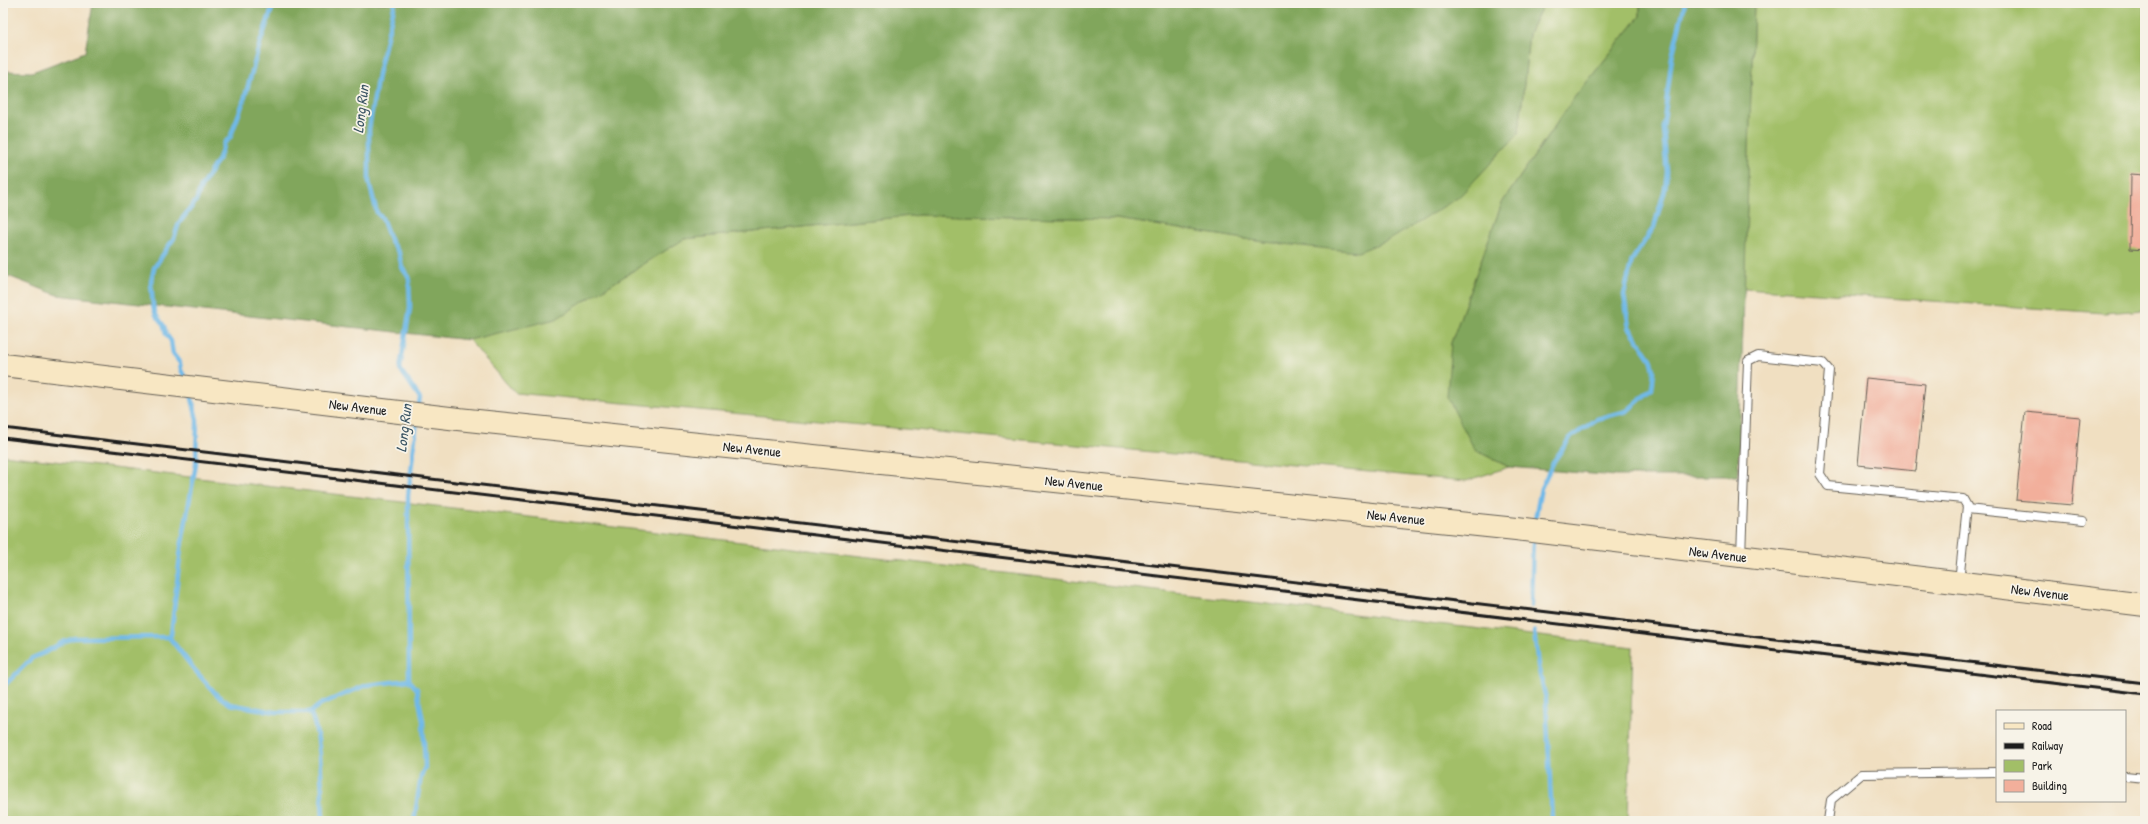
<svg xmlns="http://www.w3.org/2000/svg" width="2148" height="824" viewBox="0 0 2148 824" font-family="'Patrick Hand',sans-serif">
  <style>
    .green { fill: #a2bf67; stroke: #5f6e42 }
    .forest { fill: #81a65c; stroke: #4e613c }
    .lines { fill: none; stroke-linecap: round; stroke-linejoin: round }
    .stream { stroke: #70b9e8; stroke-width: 4.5 }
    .building { fill: #f2af9b }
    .lane-casing { stroke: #666056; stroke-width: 10 }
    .secondary-casing { stroke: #666056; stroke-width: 24 }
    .lane { stroke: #fff; stroke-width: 8 }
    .secondary { stroke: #f8e7c3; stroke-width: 22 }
    .rail { stroke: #1c1c1c; stroke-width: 3 }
    .labels { text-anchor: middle; stroke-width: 3.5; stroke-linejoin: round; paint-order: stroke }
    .street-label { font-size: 14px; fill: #1c1c1c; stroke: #f7f3e8 }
    .water-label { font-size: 15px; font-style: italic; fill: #395363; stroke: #f7f3e8 }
  </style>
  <rect width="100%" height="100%" fill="#f7f3e8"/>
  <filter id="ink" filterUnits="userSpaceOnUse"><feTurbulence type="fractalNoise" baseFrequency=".025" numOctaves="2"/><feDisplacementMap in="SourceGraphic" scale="8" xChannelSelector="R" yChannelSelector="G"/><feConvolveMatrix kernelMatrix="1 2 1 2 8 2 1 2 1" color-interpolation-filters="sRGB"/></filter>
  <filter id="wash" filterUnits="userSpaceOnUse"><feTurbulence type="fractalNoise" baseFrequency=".012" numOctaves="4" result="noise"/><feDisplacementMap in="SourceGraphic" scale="16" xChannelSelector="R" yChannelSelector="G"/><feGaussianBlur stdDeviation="0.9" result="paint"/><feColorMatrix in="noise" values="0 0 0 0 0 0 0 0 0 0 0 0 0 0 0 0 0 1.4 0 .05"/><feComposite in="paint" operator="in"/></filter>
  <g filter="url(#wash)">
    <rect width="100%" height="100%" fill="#f0dfc1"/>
    <g class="green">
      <path d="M 1544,3 L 1640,3 L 1640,16 L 1574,98 L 1502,203 L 1451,343 L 1475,450 L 1509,467 L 1466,481 L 515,393 L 469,340 L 563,314 L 684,239 L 920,215 L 1117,219 L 1264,242 L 1519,133 L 1529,33 Z"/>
      <path d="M 1754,3 L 2145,3 L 2145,310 L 2104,313 L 1744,288 Z"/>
      <path d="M 3,455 L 1633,647 L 1628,821 L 3,821 Z"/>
    </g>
    <g class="forest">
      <path d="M 93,3 L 1544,3 L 1529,33 L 1519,133 L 1459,197 L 1393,238 L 1358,252 L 1264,242 L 1117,219 L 920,215 L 684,239 L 556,319 L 469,340 L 57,295 L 3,274 L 3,71 L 32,72 L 85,52 Z"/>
      <path d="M 1640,3 L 1754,3 L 1738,476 L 1616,476 L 1509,467 L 1475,450 L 1447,397 L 1451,343 L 1502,203 L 1574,98 L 1640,16 Z"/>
    </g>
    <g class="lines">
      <g class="stream">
        <path d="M 395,3 L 378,74 L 369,129 L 369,182 L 377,213 L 382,218 L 391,242 L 399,253 L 402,268 L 409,277 L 410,308 L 400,369 L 420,398 L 418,410"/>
        <path d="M 187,381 L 181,370 L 180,363 L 173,354 L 171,341 L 166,334 L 164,326 L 156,315 L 153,306 L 151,282 L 154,268 L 174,238 L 179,223 L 196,201 L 201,187 L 220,156 L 224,143 L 230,138 L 244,100 L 260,43 L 274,3"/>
        <path d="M 1534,525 L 1541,488 L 1554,461 L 1570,438 L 1597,419 L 1627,411 L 1652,389 L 1654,370 L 1651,359 L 1629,327 L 1624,295 L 1632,260 L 1654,227 L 1665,189 L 1667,172 L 1663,128 L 1672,57 L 1685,3"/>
        <path d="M 1531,606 L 1533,537"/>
        <path d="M 1534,631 L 1538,666 L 1546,699 L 1552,821"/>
        <path d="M 169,637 L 171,635 L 181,548 L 196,464 L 197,420 L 191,394"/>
        <path d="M 169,637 L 193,668 L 217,695 L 230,704 L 276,712 L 310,712 L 321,704 L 367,685 L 409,680"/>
        <path d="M 3,687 L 32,658 L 44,653 L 63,642 L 74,638 L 169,637"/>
        <path d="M 310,712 C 323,738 321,791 323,821"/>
        <path d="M 414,821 L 421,776 L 425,767 L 423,721 L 417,689 L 409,680 L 408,496 L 417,421"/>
      </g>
    </g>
    <g id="blocks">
      <g class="building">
        <path d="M 2131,174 L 2145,175 L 2145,250 L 2130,249 Z"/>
        <path d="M 1866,378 L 1925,384 L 1916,471 L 1858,465 Z"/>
        <path d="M 2025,412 L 2080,417 L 2072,505 L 2016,500 Z"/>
      </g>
    </g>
  </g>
  <g filter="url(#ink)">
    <use href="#blocks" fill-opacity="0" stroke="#666056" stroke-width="1"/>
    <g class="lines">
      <defs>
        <g id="lane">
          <path d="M 1967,509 L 2083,521"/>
          <path d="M 1741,556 L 1748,361 L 1758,356 L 1823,363 L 1829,370 L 1820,474 L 1828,486 L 1963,499 L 1967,506 L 1959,582"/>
          <path d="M 2125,776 L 2145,778"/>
          <path d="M 1828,821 L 1831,800 L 1862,774 L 1997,772"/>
        </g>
        <path id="secondary" d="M 3,365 L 458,419 L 1516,529 L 2145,605"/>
      </defs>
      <use href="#lane" class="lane-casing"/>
      <use href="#secondary" class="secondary-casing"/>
      <use href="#lane" class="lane"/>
      <use href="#secondary" class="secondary"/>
      <g class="rail">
        <path d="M 3,428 L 2145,683"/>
        <path d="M 3,438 L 2145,694"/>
      </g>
    </g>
  </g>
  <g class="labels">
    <g class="street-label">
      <text transform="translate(358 407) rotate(7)" y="5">New Avenue</text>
      <text transform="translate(752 449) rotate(6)" y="5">New Avenue</text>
      <text transform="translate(1074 483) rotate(6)" y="5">New Avenue</text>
      <text transform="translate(1396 517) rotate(6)" y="5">New Avenue</text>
      <text transform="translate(1718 554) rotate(7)" y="5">New Avenue</text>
      <text transform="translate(2040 592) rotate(7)" y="5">New Avenue</text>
    </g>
    <g class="water-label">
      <text transform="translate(361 109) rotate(-83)" y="5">Long Run</text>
      <text transform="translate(404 428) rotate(-83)" y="5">Long Run</text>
    </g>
  </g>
  <rect width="2148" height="824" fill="none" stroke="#f7f3e8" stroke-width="16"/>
  <rect x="1996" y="710" width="130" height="92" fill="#f7f3e8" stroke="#9f9d96"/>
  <rect x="2004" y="723" width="20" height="6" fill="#f8e7c3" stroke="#9f9d96"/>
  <text x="2032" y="730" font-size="12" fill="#1c1c1c">Road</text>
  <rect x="2004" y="743" width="20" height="6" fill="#1c1c1c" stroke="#9f9d96"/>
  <text x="2032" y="750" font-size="12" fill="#1c1c1c">Railway</text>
  <rect x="2004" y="760" width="20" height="12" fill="#a2bf67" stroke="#9f9d96"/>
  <text x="2032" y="770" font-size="12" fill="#1c1c1c">Park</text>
  <rect x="2004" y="780" width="20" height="12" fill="#f2af9b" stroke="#9f9d96"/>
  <text x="2032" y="790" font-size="12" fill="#1c1c1c">Building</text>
</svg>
